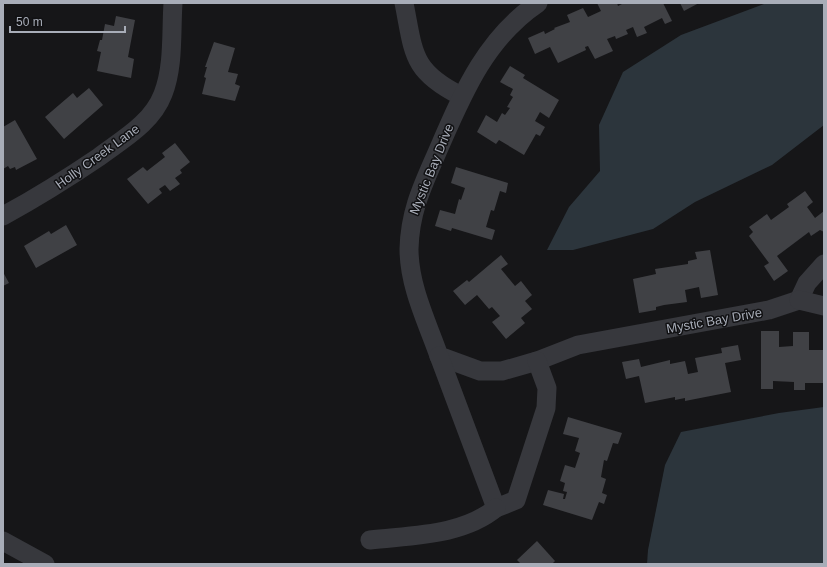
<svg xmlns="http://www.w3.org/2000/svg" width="827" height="567" viewBox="0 0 827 567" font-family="Helvetica,sans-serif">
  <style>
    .water { fill: #2c353c }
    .building { fill: #404145 }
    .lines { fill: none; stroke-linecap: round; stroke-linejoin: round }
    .minor { stroke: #37383d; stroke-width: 19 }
    .labels { text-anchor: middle; stroke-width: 3; stroke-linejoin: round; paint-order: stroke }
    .street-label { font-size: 13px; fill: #a8adb8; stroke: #111113 }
  </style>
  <rect width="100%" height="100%" fill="#161618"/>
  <g class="water">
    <path d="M 824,3 L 824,125 L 772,165 L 695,202 L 653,229 L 573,250 L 547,250 L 569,207 L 600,171 L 599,125 L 623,72 L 681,35 L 764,4 Z"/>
    <path d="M 824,407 L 824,564 L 647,564 L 648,550 L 665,465 L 681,432 L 779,413 Z"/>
  </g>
  <g class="building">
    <path d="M 597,3 L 617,3 L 618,6 L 624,3 L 663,3 L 672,21 L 665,24 L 662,18 L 644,27 L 647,33 L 637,37 L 633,27 L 626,30 L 628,34 L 616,39 L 615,36 L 607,39 L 613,51 L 595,59 L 588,46 L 585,47 L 586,50 L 558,63 L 550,47 L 535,54 L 528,38 L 544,31 L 545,34 L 555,29 L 554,28 L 570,22 L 567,15 L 583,8 L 588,17 L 601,11 Z"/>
    <path d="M 680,3 L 699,3 L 684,11 Z"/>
    <path d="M 116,16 L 135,20 L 128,57 L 134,59 L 131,78 L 97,71 L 101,52 L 97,51 L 100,40 L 102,40 L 105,24 L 114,26 Z"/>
    <path d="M 214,42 L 235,48 L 228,72 L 238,74 L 235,84 L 240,86 L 235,101 L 202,94 L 206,78 L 204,77 L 207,67 L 205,67 Z"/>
    <path d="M 510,66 L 525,75 L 523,78 L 559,100 L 549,118 L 540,112 L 535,121 L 545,127 L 540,136 L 536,134 L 524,155 L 499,140 L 496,144 L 477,132 L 486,115 L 497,122 L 502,113 L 505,115 L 510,108 L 507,107 L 513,97 L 510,95 L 513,89 L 500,82 Z"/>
    <path d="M 89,88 L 103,105 L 64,139 L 45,117 L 73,93 L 77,98 Z"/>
    <path d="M 15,120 L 37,159 L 16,170 L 15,167 L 10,169 L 8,166 L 3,169 L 3,127 Z"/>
    <path d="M 175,143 L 190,162 L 180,170 L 182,173 L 175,178 L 180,184 L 170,191 L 165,185 L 159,189 L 162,193 L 148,204 L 127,179 L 143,167 L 147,171 L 165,157 L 162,153 Z"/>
    <path d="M 456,167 L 508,183 L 506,193 L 500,191 L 494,211 L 491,210 L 486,227 L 495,230 L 492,240 L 452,228 L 451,231 L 435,226 L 440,210 L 455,214 L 459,199 L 461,200 L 465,188 L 451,183 Z"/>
    <path d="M 805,191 L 813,202 L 807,207 L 815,218 L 824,211 L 824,232 L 820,230 L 811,236 L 809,232 L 777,256 L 788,271 L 774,281 L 764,266 L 769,263 L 749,236 L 753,232 L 749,227 L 767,214 L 771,220 L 789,207 L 787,204 Z"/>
    <path d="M 66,225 L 77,245 L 36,268 L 24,246 L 49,231 L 51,234 Z"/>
    <path d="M 710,250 L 718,295 L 701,298 L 699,287 L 685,290 L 687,302 L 664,305 L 656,307 L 656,310 L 639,313 L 633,279 L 656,274 L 655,269 L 688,264 L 688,261 L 697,259 L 695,252 Z"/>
    <path d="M 501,255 L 508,264 L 501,269 L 515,286 L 521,281 L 532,295 L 525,301 L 532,309 L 521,318 L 525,323 L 506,339 L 492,322 L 500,316 L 492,307 L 489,309 L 477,295 L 465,305 L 453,291 L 467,280 L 469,282 Z"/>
    <path d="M 3,272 L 9,283 L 3,286 Z"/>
    <path d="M 761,331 L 779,331 L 779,347 L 793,346 L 793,332 L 809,332 L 809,350 L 824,350 L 824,383 L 805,383 L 805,390 L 794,390 L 794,382 L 773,381 L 773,389 L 761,389 Z"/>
    <path d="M 738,345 L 741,360 L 725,363 L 731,392 L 685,401 L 685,398 L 675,400 L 675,397 L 645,403 L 639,376 L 626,379 L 622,362 L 639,359 L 641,367 L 670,360 L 670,364 L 685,361 L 688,374 L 698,372 L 695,358 L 722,353 L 721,348 Z"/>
    <path d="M 568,417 L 622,433 L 618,444 L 613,443 L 607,461 L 604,460 L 601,477 L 606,479 L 602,493 L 607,495 L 604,504 L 599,502 L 592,520 L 543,505 L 548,490 L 564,494 L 563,499 L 565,499 L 567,492 L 563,491 L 565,483 L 560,481 L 565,465 L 575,468 L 580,453 L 575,451 L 579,438 L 563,434 Z"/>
    <path d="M 537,541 L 555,561 L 552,564 L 521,564 L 517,560 Z"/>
  </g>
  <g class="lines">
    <g class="minor">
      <path d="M 404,3 C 414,53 411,71 461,96"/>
      <path d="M 538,3 C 486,38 463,93 439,148 C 424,183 410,209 409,249 C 409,286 427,322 439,356 L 480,371 L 502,371 L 537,361 L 578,345 L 769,310 L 799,300"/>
      <path d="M 3,216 C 36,198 68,178 99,157 C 123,139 152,123 163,94 C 174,66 171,32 173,3"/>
      <path d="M 799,300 L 807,283 L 824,264"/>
      <path d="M 799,300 L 824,306"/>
      <path d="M 439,356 L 496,508 L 516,500 L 546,408 L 547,388 L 537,361"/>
      <path d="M 370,540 C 412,535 462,536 496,508"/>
      <path d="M 3,541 L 45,564"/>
    </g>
  </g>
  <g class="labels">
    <g class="street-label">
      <text transform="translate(97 156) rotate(-36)" y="5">Holly Creek Lane</text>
      <text transform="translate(431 169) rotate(-68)" y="5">Mystic Bay Drive</text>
      <text transform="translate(714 320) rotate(-10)" y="5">Mystic Bay Drive</text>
    </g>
  </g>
  <rect width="827" height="567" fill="none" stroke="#a8adb8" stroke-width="8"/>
  <path d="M10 26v6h115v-6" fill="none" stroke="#a8adb8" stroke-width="2"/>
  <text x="16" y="26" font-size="12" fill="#a8adb8" stroke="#111113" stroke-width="3" paint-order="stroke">50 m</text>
</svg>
